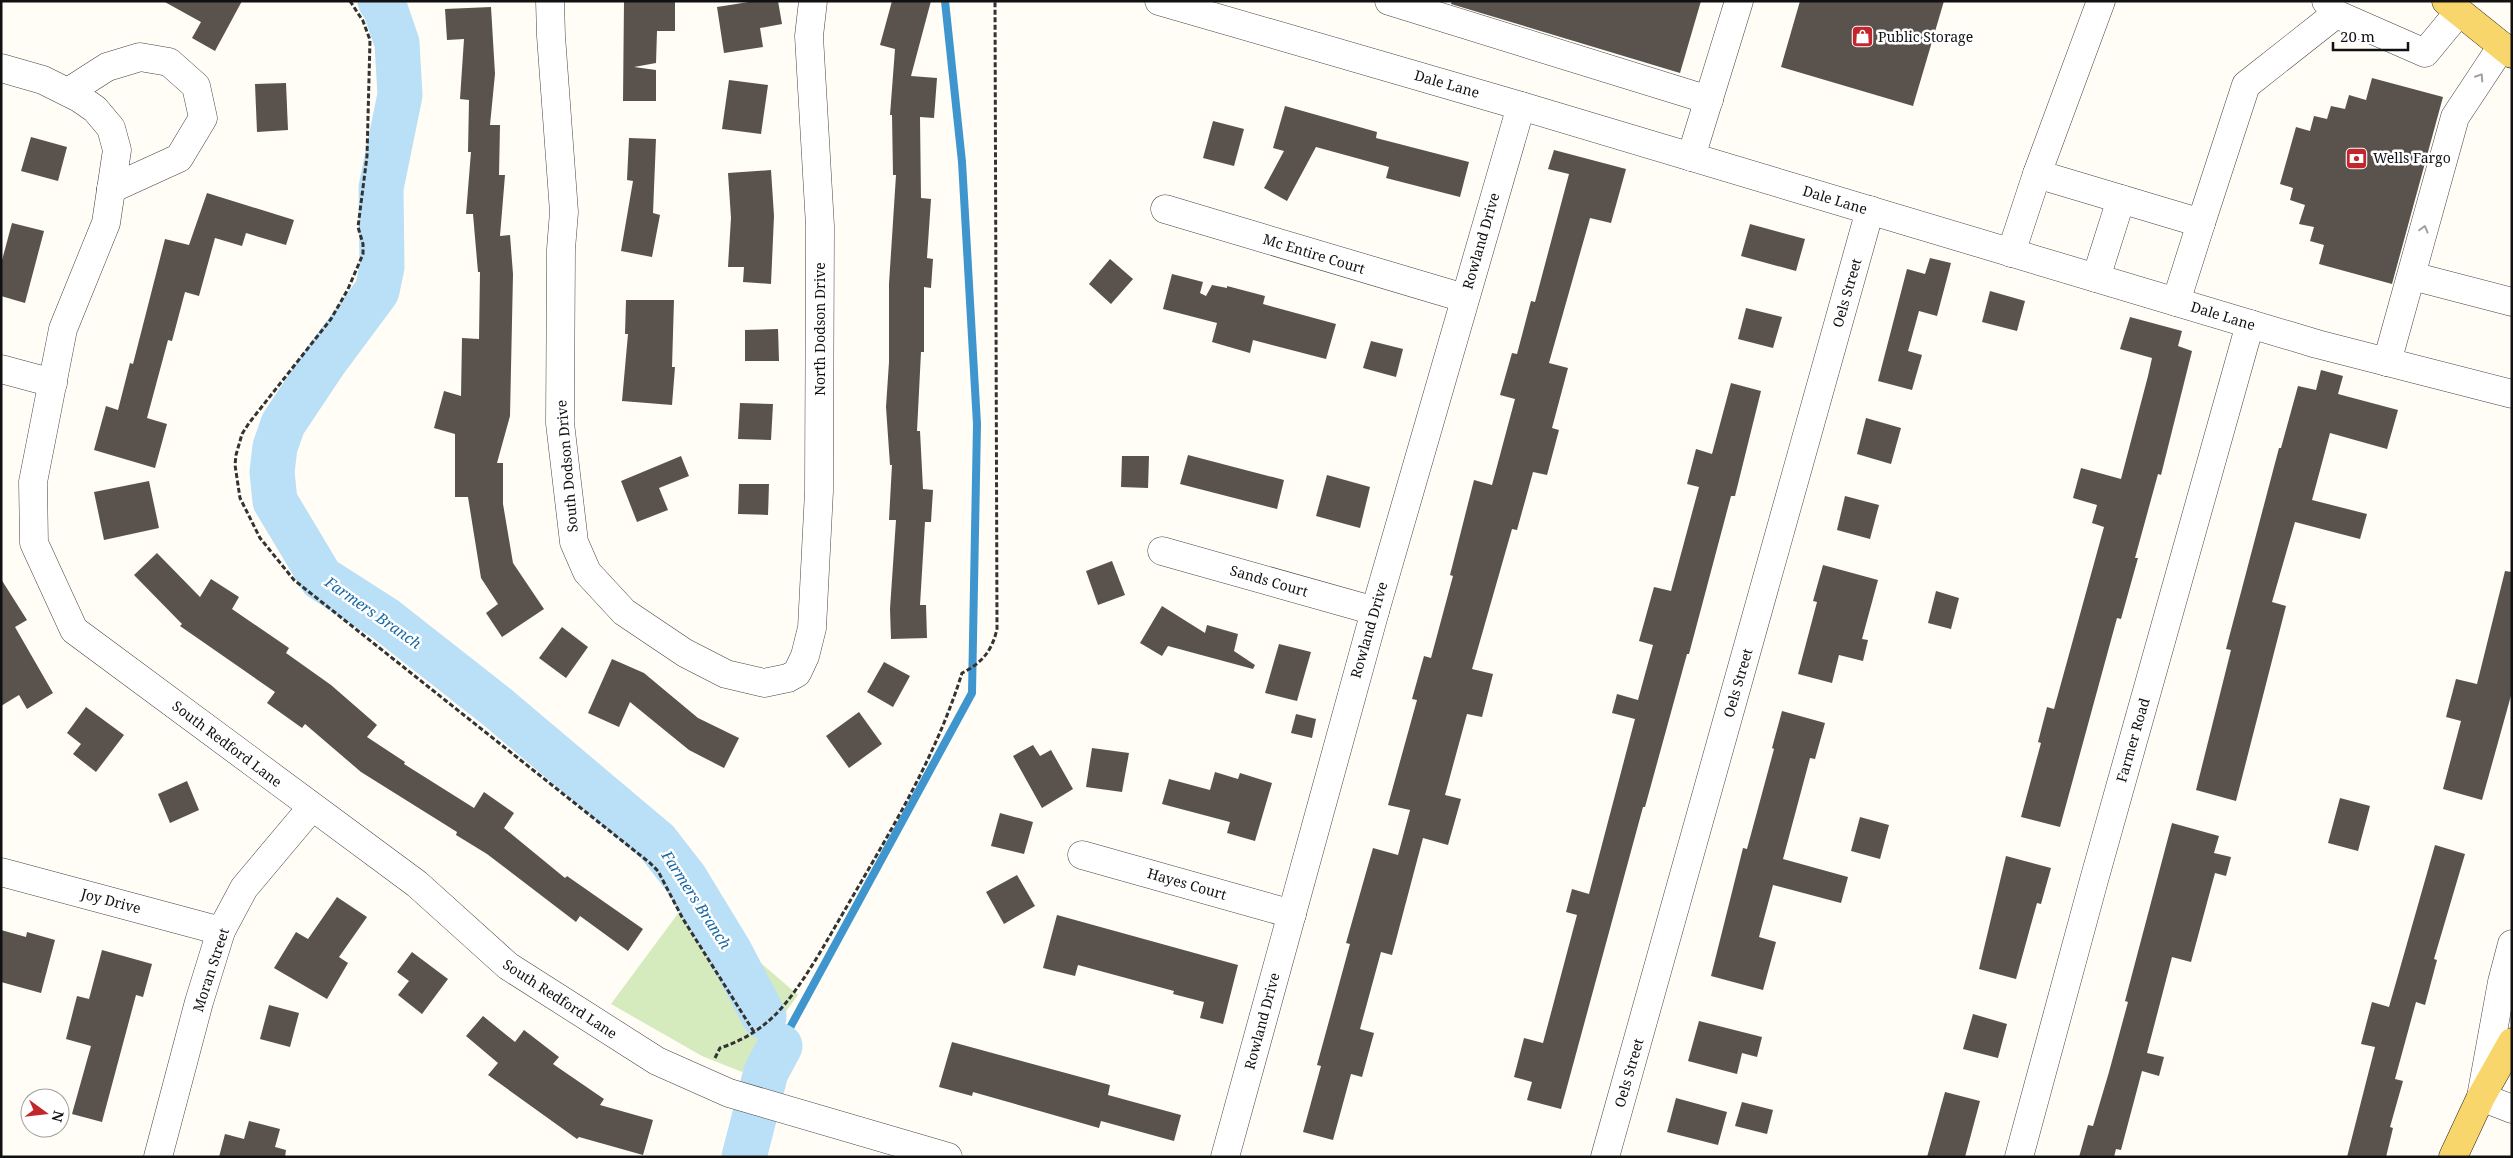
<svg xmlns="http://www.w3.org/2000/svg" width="2513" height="1158" viewBox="0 0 2513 1158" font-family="'Noto Serif',serif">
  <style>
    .green { fill: #d5ebbd }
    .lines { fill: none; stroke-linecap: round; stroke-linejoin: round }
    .stream { stroke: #3f96cf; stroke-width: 8 }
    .river { stroke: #b9e0f7; stroke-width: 45 }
    .building { fill: #5a524d }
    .minor-casing { stroke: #444; stroke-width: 29 }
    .major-casing { stroke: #222; stroke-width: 29 }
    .path { stroke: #333; stroke-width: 3; stroke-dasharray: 5 2.5; stroke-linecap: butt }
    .minor { stroke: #fff; stroke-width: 28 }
    .major { stroke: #f9d66b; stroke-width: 28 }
    .oneway { stroke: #a0a0a0 }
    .labels { text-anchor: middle; stroke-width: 5; stroke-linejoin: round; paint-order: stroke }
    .poi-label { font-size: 14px; fill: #111; stroke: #fff; text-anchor: start }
    .street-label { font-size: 14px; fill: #111; stroke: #fff }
    .water-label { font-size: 15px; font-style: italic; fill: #1768a6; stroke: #fff }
  </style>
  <rect width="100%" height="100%" fill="#fffdf5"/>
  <path class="green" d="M 688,900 L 798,995 L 742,1072 L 702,1056 L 611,1004 Z"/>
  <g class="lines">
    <g class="stream">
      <path d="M 771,1027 L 780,1046"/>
      <path d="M 780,1046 L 972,693 L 977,424 L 962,162 L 945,1"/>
    </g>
    <g class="river">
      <path d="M 380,1 L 385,8 L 397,43 L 400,95 L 381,188 L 382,267 L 377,291 L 325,361 L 283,424 L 275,447 L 272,472 L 275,501 L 321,578 L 385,619 L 497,707 L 657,842 L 685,878 L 730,952 L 764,1017"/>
      <path d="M 744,1157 L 766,1072 L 780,1046"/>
    </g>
  </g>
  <g class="building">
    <path d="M 163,1 L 242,1 L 215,51 L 192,38 L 201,22 Z"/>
    <path d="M 624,1 L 675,1 L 675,31 L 657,31 L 656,63 L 634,67 L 656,70 L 656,101 L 623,101 Z"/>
    <path d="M 755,1 L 778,1 L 782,24 L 760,28 L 763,47 L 724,53 L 717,7 Z"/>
    <path d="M 892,1 L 931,1 L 911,76 L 937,78 L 934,118 L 920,117 L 921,198 L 931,199 L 927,258 L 933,259 L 931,288 L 924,287 L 924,352 L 921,352 L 917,431 L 920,431 L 923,489 L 933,490 L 931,522 L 925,522 L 920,605 L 926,605 L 927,638 L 891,639 L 890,609 L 896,520 L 889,520 L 892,465 L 890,465 L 886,407 L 889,362 L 889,284 L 896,175 L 893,175 L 892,115 L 890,115 L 895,49 L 880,45 Z"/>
    <path d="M 1452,1 L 1701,1 L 1680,73 L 1451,4 Z"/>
    <path d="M 1800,1 L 1944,1 L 1913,106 L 1781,67 Z"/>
    <path d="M 491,7 L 495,74 L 490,125 L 500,125 L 499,175 L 505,175 L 500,236 L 510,235 L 513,274 L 510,416 L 497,463 L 503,463 L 503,504 L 513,563 L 544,609 L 502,637 L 486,613 L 498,604 L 481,578 L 468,497 L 455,497 L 455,434 L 434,428 L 444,391 L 461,396 L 462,338 L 479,339 L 480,272 L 478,272 L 473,214 L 466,214 L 471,152 L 468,152 L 469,100 L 460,99 L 464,39 L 447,40 L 445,9 Z"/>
    <path d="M 2372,78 L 2443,97 L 2392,284 L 2319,264 L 2324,245 L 2310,241 L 2314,227 L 2299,224 L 2305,205 L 2290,200 L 2293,188 L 2280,184 L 2296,127 L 2310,131 L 2314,116 L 2327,119 L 2331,106 L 2345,109 L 2349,95 L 2366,100 Z"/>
    <path d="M 729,80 L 768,85 L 761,134 L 722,129 Z"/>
    <path d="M 286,83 L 288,130 L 257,132 L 255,84 Z"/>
    <path d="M 1285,106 L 1377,132 L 1376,138 L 1469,162 L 1460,197 L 1386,178 L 1389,167 L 1316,147 L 1287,201 L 1264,188 L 1284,151 L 1273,148 Z"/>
    <path d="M 1213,121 L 1244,129 L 1234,166 L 1203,158 Z"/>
    <path d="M 31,137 L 67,147 L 58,181 L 21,171 Z"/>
    <path d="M 629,138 L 656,139 L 653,213 L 660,215 L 652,257 L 621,251 L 633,181 L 627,180 Z"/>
    <path d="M 1554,150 L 1626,169 L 1611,223 L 1590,218 L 1549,363 L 1568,368 L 1552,428 L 1559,430 L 1547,475 L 1533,472 L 1517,530 L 1512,529 L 1472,669 L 1493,674 L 1482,717 L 1467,714 L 1445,795 L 1461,799 L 1448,845 L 1423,838 L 1392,955 L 1381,952 L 1360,1029 L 1374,1033 L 1362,1077 L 1351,1074 L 1333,1140 L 1303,1132 L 1321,1066 L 1317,1065 L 1350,944 L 1346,943 L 1373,848 L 1398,855 L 1410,810 L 1388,805 L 1417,700 L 1412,699 L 1424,656 L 1431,658 L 1453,576 L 1450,575 L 1474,480 L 1492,485 L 1515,399 L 1500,395 L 1512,353 L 1517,354 L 1531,301 L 1535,302 L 1569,174 L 1548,169 Z"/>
    <path d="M 771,170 L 774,216 L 771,284 L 743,282 L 744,267 L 728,267 L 731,218 L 728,173 Z"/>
    <path d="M 207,193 L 294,220 L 286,245 L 246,233 L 242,246 L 215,238 L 199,296 L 185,292 L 172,341 L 168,340 L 147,418 L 167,424 L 155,468 L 94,450 L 106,406 L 118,410 L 130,363 L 133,364 L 165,239 L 189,245 Z"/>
    <path d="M 12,223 L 44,231 L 25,303 L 1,296 L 1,264 Z"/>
    <path d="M 1750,224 L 1805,239 L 1796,271 L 1741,256 Z"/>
    <path d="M 1930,258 L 1951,263 L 1937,316 L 1919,311 L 1908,351 L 1922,355 L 1912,390 L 1878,381 L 1907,269 L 1925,274 Z"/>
    <path d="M 1110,259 L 1133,279 L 1111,304 L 1089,284 Z"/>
    <path d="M 1172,274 L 1203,282 L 1200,293 L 1206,296 L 1212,285 L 1227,288 L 1227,286 L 1265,296 L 1263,304 L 1336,324 L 1326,359 L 1253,340 L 1250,353 L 1212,342 L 1217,323 L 1163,309 Z"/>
    <path d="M 1990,291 L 2025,301 L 2017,331 L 1982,322 Z"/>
    <path d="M 626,300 L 674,300 L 672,367 L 675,367 L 672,405 L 622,401 L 628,334 L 625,334 Z"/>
    <path d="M 1746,308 L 1782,317 L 1773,348 L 1738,339 Z"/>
    <path d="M 2130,317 L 2182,331 L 2178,346 L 2192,351 L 2161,475 L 2158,474 L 2135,558 L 2138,558 L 2121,619 L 2117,618 L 2060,827 L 2021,817 L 2041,743 L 2038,742 L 2047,707 L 2054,709 L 2104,527 L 2092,523 L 2097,505 L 2073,498 L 2081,468 L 2121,479 L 2148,376 L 2152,358 L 2120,349 Z"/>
    <path d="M 778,329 L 779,361 L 745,361 L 745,330 Z"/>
    <path d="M 1371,341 L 1403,349 L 1396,377 L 1363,368 Z"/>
    <path d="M 2321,370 L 2343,376 L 2338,394 L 2398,410 L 2387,449 L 2330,433 L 2312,500 L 2367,514 L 2360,539 L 2295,522 L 2272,602 L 2286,606 L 2236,801 L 2196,790 L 2231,650 L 2226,649 L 2279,448 L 2281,448 L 2298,386 L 2316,390 Z"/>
    <path d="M 1731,383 L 1761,391 L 1735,496 L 1731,496 L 1689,654 L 1687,654 L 1645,807 L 1643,807 L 1561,1109 L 1527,1100 L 1532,1082 L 1514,1077 L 1524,1038 L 1543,1043 L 1577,915 L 1566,912 L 1572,889 L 1589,894 L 1635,719 L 1612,713 L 1617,694 L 1638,700 L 1653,645 L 1639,641 L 1654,587 L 1671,591 L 1699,487 L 1687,484 L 1696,449 L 1712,454 Z"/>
    <path d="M 740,403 L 773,404 L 771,440 L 738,439 Z"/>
    <path d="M 1866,418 L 1901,428 L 1891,464 L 1857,454 Z"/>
    <path d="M 1188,455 L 1284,480 L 1277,509 L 1180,484 Z"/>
    <path d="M 681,456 L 689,476 L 659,488 L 668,510 L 637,522 L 621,481 Z"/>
    <path d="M 1122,456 L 1149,456 L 1148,488 L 1121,487 Z"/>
    <path d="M 1327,475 L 1370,487 L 1360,528 L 1316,516 Z"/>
    <path d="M 149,481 L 159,528 L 104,540 L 94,492 Z"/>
    <path d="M 739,484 L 769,484 L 768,515 L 738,514 Z"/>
    <path d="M 1845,496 L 1879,505 L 1870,539 L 1837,530 Z"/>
    <path d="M 157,553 L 200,597 L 211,579 L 239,597 L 232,609 L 289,648 L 286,653 L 331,685 L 377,725 L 367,737 L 405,762 L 404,764 L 474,808 L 484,792 L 514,813 L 504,828 L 565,878 L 567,876 L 643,929 L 628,951 L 580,916 L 576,922 L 487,854 L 456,835 L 457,832 L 361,772 L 305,724 L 302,728 L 267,703 L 275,692 L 180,626 L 182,624 L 134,575 Z"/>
    <path d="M 1112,561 L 1125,595 L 1098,605 L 1086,571 Z"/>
    <path d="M 1823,565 L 1878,580 L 1862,639 L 1868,640 L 1863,661 L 1839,655 L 1832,683 L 1798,674 L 1817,602 L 1813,601 Z"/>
    <path d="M 2505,571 L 2512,572 L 2512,692 L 2482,800 L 2443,789 L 2461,721 L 2446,717 L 2456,679 L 2477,684 Z"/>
    <path d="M 1,579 L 27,620 L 15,627 L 53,693 L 27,709 L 19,695 L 1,706 Z"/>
    <path d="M 1936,591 L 1959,598 L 1951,629 L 1928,623 Z"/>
    <path d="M 1162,606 L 1205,633 L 1207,625 L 1238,634 L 1234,651 L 1255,665 L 1253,669 L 1168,646 L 1162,656 L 1140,643 Z"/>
    <path d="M 562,627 L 588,647 L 566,678 L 539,658 Z"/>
    <path d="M 1279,644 L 1311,652 L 1297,701 L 1265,693 Z"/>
    <path d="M 612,659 L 644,673 L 698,718 L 739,738 L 724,768 L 689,750 L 630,702 L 619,727 L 588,713 Z"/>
    <path d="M 884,662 L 910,676 L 893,707 L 867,692 Z"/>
    <path d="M 86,707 L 124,735 L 96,772 L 73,754 L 81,744 L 67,733 Z"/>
    <path d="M 1782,711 L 1825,723 L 1815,759 L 1810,758 L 1783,859 L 1848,877 L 1841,903 L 1773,885 L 1759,937 L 1776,942 L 1763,990 L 1711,976 L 1743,848 L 1747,849 L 1774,749 L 1772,748 Z"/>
    <path d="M 859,712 L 882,744 L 849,768 L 826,736 Z"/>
    <path d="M 1296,714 L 1316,719 L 1312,738 L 1291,733 Z"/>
    <path d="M 1033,745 L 1040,756 L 1051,750 L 1073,789 L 1042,808 L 1013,756 Z"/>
    <path d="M 1092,748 L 1129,753 L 1122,792 L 1086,787 Z"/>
    <path d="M 1215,772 L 1238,779 L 1240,773 L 1272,783 L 1255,841 L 1227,833 L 1230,822 L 1162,804 L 1169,779 L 1210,790 Z"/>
    <path d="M 187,781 L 199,810 L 170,823 L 158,794 Z"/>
    <path d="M 2340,798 L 2370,806 L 2358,851 L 2328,843 Z"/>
    <path d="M 1000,813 L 1033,822 L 1024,854 L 991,846 Z"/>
    <path d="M 1860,817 L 1889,825 L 1880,859 L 1851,851 Z"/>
    <path d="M 2172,823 L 2219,836 L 2214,853 L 2231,857 L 2226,876 L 2215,873 L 2191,962 L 2172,957 L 2147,1053 L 2164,1057 L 2159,1076 L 2142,1071 L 2121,1150 L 2116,1149 L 2114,1157 L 2079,1157 L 2088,1125 L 2093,1126 L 2109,1072 L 2128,1002 L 2125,1001 Z"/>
    <path d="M 2435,845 L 2465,854 L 2434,959 L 2437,960 L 2425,1005 L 2416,1002 L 2395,1079 L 2403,1081 L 2390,1127 L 2393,1128 L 2386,1157 L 2347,1157 L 2375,1047 L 2361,1044 L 2372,1002 L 2389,1007 Z"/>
    <path d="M 2006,856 L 2051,868 L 2041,904 L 2037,903 L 2016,979 L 1979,969 Z"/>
    <path d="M 1017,875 L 1035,906 L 1004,924 L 986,892 Z"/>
    <path d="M 337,897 L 367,917 L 339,957 L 348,963 L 327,999 L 274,968 L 296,932 L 308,939 Z"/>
    <path d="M 1057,915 L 1238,965 L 1223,1024 L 1200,1018 L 1204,1002 L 1173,994 L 1174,991 L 1078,965 L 1075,976 L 1043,968 Z"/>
    <path d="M 1,930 L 26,937 L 27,932 L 55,940 L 41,993 L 1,982 Z"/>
    <path d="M 102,950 L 152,964 L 143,997 L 136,995 L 102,1122 L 72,1114 L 91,1046 L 66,1039 L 77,996 L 89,999 Z"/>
    <path d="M 412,952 L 448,979 L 422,1014 L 398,995 L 409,981 L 397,972 Z"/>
    <path d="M 269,1005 L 299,1013 L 290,1047 L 260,1039 Z"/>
    <path d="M 1973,1014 L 2007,1024 L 1998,1058 L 1963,1049 Z"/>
    <path d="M 483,1016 L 515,1042 L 524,1030 L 559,1057 L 553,1064 L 604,1099 L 600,1105 L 653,1120 L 643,1155 L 579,1137 L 577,1139 L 488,1075 L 498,1063 L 466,1036 Z"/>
    <path d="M 1699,1021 L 1762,1037 L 1757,1057 L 1742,1053 L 1737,1074 L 1688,1061 Z"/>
    <path d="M 952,1042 L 1110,1085 L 1108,1095 L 1181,1115 L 1174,1141 L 1101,1121 L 1099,1128 L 973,1092 L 972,1096 L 939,1087 Z"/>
    <path d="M 1945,1092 L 1980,1101 L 1965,1157 L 1927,1157 Z"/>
    <path d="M 1676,1098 L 1727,1112 L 1718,1145 L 1667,1132 Z"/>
    <path d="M 1742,1102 L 1773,1110 L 1767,1134 L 1735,1126 Z"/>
    <path d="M 249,1121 L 280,1129 L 275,1147 L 286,1150 L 285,1157 L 219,1157 L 225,1134 L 244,1139 Z"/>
  </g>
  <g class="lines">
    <defs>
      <g id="minor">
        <path d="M 550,1 L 551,36 L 564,212 L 561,249 L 560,423 L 574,542 L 587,572 L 624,612 L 685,653 L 726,674 L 764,683 L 788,678 L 797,673 L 805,656 L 812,628 L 819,491 L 820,226 L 809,36 L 813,1"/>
        <path d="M 1159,1 L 1521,106 L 2317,344 L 2512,394"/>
        <path d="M 1389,1 L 1709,100"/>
        <path d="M 2326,1 L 2336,14 L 2425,53 L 2458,13"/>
        <path d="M 1,68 L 43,80 L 79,98 L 95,109 L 111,128 L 117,150 L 106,223 L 63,329 L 33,482 L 34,543 L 74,630 L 417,884 L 508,966 L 657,1061 L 729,1093 L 948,1157"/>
        <path d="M 68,92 L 107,67 L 140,57 L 169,62 L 196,86 L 203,118 L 179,158 L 111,189"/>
        <path d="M 1691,157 L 1739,1"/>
        <path d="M 2037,174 L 2201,223 L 2246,85 L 2336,14"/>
        <path d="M 1165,209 L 1464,298"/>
        <path d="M 2011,253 L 2037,174 L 2101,1"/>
        <path d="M 2412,276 L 2512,302"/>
        <path d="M 2096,278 L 2121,199"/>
        <path d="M 2176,302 L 2201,223"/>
        <path d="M 2387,362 L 2455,117 L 2502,46"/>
        <path d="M 1,369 L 53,383"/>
        <path d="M 1162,551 L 1375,611"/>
        <path d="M 1082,855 L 1292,914"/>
        <path d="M 1,872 L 221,931"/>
        <path d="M 2512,944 L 2502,982 L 2481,1097 L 2512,1109"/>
        <path d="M 158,1157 L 199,1002 L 221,931 L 244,888 L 312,807"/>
        <path d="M 1225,1157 L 1375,611 L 1521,106"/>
        <path d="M 1605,1157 L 1870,210"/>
        <path d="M 2019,1157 L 2094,880 L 2250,324"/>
      </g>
      <g id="major">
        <path d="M 2446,1 L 2512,54"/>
        <path d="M 2453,1157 L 2481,1097 L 2512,1042"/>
      </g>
    </defs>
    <use href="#minor" class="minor-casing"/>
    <use href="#major" class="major-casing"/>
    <g class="path">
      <path d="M 350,1 L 363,21 L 370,40 L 367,156 L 358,227 L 363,244 L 363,254 L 348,289 L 331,319 L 249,423 L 242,434 L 236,455 L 235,465 L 240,498 L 260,538 L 294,580 L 650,863 L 658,871 L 683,919 L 754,1032"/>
      <path d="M 715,1058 L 720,1048 C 741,1041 759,1031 775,1015 C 801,989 827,940 846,908 C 890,832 936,757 962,673 C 982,663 992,651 997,629 L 995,1"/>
    </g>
    <use href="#minor" class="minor"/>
    <use href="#major" class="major"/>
  </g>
  <defs><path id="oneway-chevron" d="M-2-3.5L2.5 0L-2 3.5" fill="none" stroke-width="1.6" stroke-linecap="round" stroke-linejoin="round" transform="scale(1.25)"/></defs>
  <g class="oneway">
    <use href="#oneway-chevron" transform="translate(2480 77) rotate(-57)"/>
    <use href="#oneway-chevron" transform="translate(2424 229) rotate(-75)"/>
  </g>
  <defs>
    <symbol id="shop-square" viewBox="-11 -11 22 22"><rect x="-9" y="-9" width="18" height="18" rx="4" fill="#c4262e" stroke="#fff"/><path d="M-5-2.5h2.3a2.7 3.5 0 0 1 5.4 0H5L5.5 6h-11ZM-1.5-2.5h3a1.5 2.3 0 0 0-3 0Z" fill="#fff"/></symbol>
    <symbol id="bank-square" viewBox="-11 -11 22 22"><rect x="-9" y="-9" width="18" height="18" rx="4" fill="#c4262e" stroke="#fff"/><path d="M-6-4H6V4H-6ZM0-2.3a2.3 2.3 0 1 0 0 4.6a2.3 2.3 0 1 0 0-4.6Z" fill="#fff"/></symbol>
  </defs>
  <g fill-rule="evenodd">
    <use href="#shop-square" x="1850" y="24" width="25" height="25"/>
    <use href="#bank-square" x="2344" y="146" width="25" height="25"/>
  </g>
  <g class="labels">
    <g class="poi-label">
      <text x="1878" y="42">Public Storage</text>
      <text x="2373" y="163">Wells Fargo</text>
    </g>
    <g class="street-label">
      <text transform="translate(1447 84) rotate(16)" y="5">Dale Lane</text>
      <text transform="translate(1835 200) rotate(17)" y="5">Dale Lane</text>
      <text transform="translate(1481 241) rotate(-74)" y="5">Rowland Drive</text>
      <text transform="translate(1314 254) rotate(17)" y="5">Mc Entire Court</text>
      <text transform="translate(1847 293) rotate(-74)" y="5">Oels Street</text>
      <text transform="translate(2223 316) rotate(17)" y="5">Dale Lane</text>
      <text transform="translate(820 329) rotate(-90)" y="5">North Dodson Drive</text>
      <text transform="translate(567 466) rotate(-95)" y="5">South Dodson Drive</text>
      <text transform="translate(1269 581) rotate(16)" y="5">Sands Court</text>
      <text transform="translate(1369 630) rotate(-74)" y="5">Rowland Drive</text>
      <text transform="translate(1738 683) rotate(-74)" y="5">Oels Street</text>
      <text transform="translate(2133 740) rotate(-74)" y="5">Farmer Road</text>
      <text transform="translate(227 744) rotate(37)" y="5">South Redford Lane</text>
      <text transform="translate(1187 884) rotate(16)" y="5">Hayes Court</text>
      <text transform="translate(111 901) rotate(15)" y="5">Joy Drive</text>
      <text transform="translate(211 970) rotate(-72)" y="5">Moran Street</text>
      <text transform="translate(560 999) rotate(33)" y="5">South Redford Lane</text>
      <text transform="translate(1262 1021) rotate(-75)" y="5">Rowland Drive</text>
      <text transform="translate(1629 1073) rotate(-74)" y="5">Oels Street</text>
    </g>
    <g class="water-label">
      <text transform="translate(373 613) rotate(35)" y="5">Farmers Branch</text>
      <text transform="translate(696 900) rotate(57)" y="5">Farmers Branch</text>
    </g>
  </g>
  <rect width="2513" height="1158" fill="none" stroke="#111111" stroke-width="5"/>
  <g transform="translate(45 1113) rotate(105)"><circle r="24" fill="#ffffff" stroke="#a0a0a0"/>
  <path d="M0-4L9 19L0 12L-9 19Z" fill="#c4262e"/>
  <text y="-8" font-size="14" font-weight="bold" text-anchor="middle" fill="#111111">N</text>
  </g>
  <path d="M2333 42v8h75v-8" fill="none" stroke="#111111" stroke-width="2.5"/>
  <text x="2340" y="42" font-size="15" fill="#111111" stroke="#ffffff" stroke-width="4" paint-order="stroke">20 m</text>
</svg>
